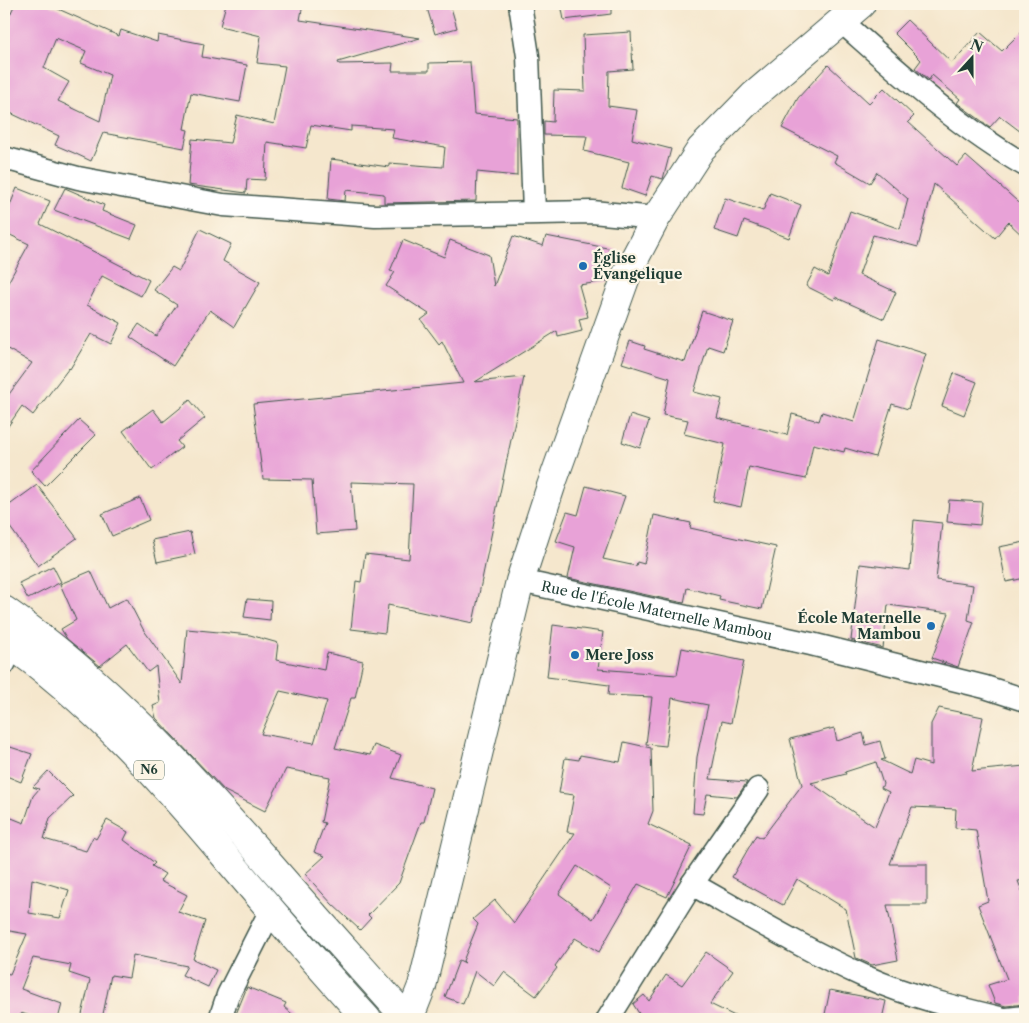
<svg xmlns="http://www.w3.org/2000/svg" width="1029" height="1023" viewBox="0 0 1029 1023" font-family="'Libre Caslon Text',serif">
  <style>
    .building { fill: #e8a2d7; fill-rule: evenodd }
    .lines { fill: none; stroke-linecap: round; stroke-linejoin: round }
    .street-casing { stroke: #3f564b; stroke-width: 25 }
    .secondary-casing { stroke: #3f564b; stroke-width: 30 }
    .highway-casing { stroke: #3f564b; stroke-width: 30 }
    .street { stroke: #fff; stroke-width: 22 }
    .secondary { stroke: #fff; stroke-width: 28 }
    .highway { stroke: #fff; stroke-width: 28 }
    .poi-dot { fill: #1f6fb2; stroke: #fcf5e5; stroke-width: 2 }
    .labels { text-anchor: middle; stroke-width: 4.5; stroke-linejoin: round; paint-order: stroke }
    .shield { fill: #fcf5e5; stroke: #617469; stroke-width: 1 }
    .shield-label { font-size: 12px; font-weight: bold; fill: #1f3d34 }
    .poi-label { font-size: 14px; font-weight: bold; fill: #1f3d34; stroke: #fcf5e5; text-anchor: start }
    .street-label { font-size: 14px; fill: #1f3d34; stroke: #fcf5e5 }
  </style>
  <rect width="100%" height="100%" fill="#fcf5e5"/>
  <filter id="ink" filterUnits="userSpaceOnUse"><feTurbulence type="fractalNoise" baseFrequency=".02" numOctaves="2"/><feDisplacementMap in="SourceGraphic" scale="10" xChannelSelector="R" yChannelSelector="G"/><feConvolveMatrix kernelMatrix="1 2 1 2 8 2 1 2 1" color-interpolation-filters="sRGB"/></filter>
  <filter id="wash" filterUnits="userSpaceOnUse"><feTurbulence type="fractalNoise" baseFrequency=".0096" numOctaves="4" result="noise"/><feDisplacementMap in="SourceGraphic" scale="20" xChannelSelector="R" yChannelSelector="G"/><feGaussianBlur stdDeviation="1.12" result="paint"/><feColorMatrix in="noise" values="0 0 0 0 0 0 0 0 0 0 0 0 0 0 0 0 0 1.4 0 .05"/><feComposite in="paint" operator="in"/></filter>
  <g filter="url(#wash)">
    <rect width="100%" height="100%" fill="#f5e7cd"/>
    <g id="blocks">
      <g class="building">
        <path d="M 15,4 L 47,4 L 119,36 L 121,30 L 157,42 L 158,35 L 204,44 L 202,57 L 247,65 L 240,102 L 191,93 L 184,129 L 188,130 L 184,148 L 103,133 L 91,161 L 74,153 L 55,145 L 59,136 L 4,110 L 4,27 ZM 56,38 L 86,51 L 81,63 L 110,75 L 100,121 L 58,101 L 69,82 L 44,68 Z"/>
        <path d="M 226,4 L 303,4 L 300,20 L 420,38 L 338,62 L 339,64 L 393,63 L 392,71 L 429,71 L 429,63 L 470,62 L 474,114 L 517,118 L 517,176 L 477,172 L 476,201 L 384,203 L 384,194 L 346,190 L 345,201 L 328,199 L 331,159 L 389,167 L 389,163 L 443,167 L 445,147 L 392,138 L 394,129 L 351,126 L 351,131 L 311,125 L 306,148 L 267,142 L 265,180 L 247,179 L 246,193 L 188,185 L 192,139 L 230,143 L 237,115 L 274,124 L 285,66 L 257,63 L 261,36 L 220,26 Z"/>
        <path d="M 441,4 L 450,4 L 457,28 L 435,34 L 427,8 Z"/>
        <path d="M 561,4 L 611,4 L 611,14 L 564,20 Z"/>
        <path d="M 907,20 L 952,63 L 980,32 L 1002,51 L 1025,28 L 1025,135 L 1000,116 L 990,127 L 957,103 L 960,99 L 932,75 L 929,80 L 915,68 L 921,60 L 894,33 Z"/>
        <path d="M 631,32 L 633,69 L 609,71 L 608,106 L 637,110 L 632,139 L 671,149 L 663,179 L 652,176 L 645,196 L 622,188 L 629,162 L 584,151 L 587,136 L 544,135 L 544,121 L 553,122 L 554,90 L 585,91 L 583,35 Z"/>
        <path d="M 828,65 L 869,103 L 884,88 L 914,116 L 908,122 L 957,166 L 966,156 L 1025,208 L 1025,238 L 1008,222 L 995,238 L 934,184 L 918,247 L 873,235 L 859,275 L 896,292 L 884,319 L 835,297 L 834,300 L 806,286 L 815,269 L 828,276 L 850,211 L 900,229 L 908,199 L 877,172 L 870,183 L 834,162 L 837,156 L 782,128 L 798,98 Z"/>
        <path d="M 17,188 L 50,201 L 40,224 L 149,280 L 141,296 L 102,276 L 87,305 L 121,323 L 111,344 L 91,334 L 70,369 L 69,368 L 33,415 L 22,406 L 4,432 L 4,401 L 32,363 L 4,347 L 4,290 L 29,244 L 4,232 L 4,220 Z"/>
        <path d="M 65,188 L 104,205 L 102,211 L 137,225 L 131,239 L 54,210 Z"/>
        <path d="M 770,193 L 801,205 L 789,238 L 744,221 L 738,238 L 714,230 L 725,198 L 763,211 Z"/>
        <path d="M 200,229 L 231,244 L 223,261 L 260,282 L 234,327 L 210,310 L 173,366 L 130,337 L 139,324 L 156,336 L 177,305 L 154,290 L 172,267 L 179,271 Z"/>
        <path d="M 513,236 L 543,246 L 546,236 L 617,250 L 608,281 L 579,285 L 588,317 L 579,319 L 582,331 L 558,337 L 557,331 L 475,382 L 524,377 L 473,623 L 388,605 L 385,633 L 351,629 L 356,581 L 361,582 L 365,554 L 409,559 L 413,484 L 351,482 L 355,531 L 316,534 L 312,480 L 263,479 L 253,404 L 463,383 L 442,341 L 439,344 L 421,320 L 429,314 L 386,286 L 395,272 L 390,271 L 403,240 L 444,257 L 450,240 L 489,255 L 494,286 Z"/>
        <path d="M 702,311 L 733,321 L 723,351 L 708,346 L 694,392 L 722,399 L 717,418 L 787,435 L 792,414 L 819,421 L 822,412 L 854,422 L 879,339 L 926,354 L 908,409 L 892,404 L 875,457 L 845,448 L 844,452 L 813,444 L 806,479 L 749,467 L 741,507 L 713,501 L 725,444 L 684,434 L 688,420 L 663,415 L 670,378 L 622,363 L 630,341 L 645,346 L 644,349 L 685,362 Z"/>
        <path d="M 954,373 L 977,382 L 964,415 L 942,406 Z"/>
        <path d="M 190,400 L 205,418 L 177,441 L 182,447 L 152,470 L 123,431 L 153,409 L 163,422 Z"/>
        <path d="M 630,415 L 649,421 L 640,448 L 622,442 Z"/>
        <path d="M 79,420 L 96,435 L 45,486 L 31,471 Z"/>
        <path d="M 37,485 L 77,538 L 38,566 L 4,519 L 4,509 Z"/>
        <path d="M 586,486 L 625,496 L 603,559 L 636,566 L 637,562 L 644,564 L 654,515 L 691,523 L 690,528 L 776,547 L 762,609 L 719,600 L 720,596 L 687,588 L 684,603 L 568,578 L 575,547 L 556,541 L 567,512 L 578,515 Z"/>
        <path d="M 140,498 L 149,520 L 112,536 L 102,514 Z"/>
        <path d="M 949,500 L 982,502 L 980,525 L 947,522 Z"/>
        <path d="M 914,520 L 942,523 L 936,580 L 973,585 L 968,620 L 974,622 L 958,667 L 932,658 L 949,613 L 888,605 L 883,648 L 851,640 L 860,564 L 910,570 Z"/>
        <path d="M 190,532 L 195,554 L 157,562 L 152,540 Z"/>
        <path d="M 1025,542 L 1025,578 L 1006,582 L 999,547 Z"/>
        <path d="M 53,566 L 61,582 L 28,599 L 19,583 Z"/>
        <path d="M 91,571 L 108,608 L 127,598 L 143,629 L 182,684 L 187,629 L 250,635 L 278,643 L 276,660 L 324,670 L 327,653 L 363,661 L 355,698 L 351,698 L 335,748 L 370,755 L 374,745 L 401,755 L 392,778 L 432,788 L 424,822 L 421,822 L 399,883 L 368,915 L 371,918 L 360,930 L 332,904 L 305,874 L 325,856 L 314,852 L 325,823 L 321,822 L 330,777 L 286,769 L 265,811 L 225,791 L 156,718 L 153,706 L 160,703 L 156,666 L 148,672 L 127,644 L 100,666 L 67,639 L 61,629 L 76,620 L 60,584 ZM 280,691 L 327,701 L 314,743 L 261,734 Z"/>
        <path d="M 247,599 L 271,601 L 270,620 L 244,617 Z"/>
        <path d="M 553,625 L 603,632 L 598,669 L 677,675 L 682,648 L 744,661 L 731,723 L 722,721 L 710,779 L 747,782 L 737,797 L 707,794 L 703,814 L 693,813 L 697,757 L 708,705 L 672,698 L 666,746 L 646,744 L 652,697 L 608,695 L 609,685 L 547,677 Z"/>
        <path d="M 939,708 L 983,717 L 972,771 L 1025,766 L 1025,880 L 1018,881 L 1025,899 L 1025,1004 L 1006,1006 L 995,1003 L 988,985 L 1007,979 L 978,905 L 988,901 L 976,830 L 955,828 L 956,809 L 912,807 L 890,864 L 927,864 L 927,905 L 887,905 L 898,960 L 872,965 L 856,958 L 846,909 L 797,879 L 783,905 L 732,877 L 756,835 L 762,838 L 802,785 L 790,739 L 834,728 L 837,741 L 863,733 L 866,745 L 880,741 L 885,759 L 881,760 L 910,774 L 914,760 L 931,765 L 931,724 ZM 876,762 L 883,784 L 881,788 L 889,792 L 875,827 L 811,783 L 846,774 L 845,772 Z"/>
        <path d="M 624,742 L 651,748 L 653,811 L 648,824 L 692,845 L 667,897 L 638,884 L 599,952 L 575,938 L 555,966 L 557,968 L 536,996 L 504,972 L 494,986 L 475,971 L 463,1004 L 445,997 L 459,960 L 465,963 L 463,961 L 478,924 L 473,919 L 495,900 L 514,923 L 575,833 L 567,832 L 574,795 L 559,793 L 565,758 L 579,760 L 580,755 L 620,762 ZM 577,866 L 611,888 L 593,919 L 559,894 Z"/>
        <path d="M 4,745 L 32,754 L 21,782 L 4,775 Z"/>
        <path d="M 48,771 L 73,796 L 50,818 L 44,839 L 86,851 L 93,837 L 96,839 L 107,820 L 128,832 L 124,840 L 155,863 L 152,866 L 165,874 L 160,881 L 187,895 L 178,912 L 205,921 L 193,959 L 216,970 L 208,987 L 182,975 L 187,966 L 133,955 L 129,978 L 111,975 L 102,1019 L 81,1019 L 90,980 L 69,973 L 71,965 L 33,958 L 21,989 L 62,1004 L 58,1019 L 40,1019 L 21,1013 L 20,1019 L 4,1019 L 4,973 L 10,974 L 27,934 L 4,930 L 4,815 L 24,823 L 33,796 L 39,789 L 33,787 ZM 32,879 L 69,890 L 60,918 L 29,913 Z"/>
        <path d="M 706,952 L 733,971 L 710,1004 L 741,1019 L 637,1019 L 640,1015 L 633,1004 L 644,995 L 649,1001 L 666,975 L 682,985 Z"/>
        <path d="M 247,987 L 286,1003 L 284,1007 L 298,1019 L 234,1019 Z"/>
        <path d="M 830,990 L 886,1001 L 882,1019 L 824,1019 Z"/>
      </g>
    </g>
  </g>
  <g filter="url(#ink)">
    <use href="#blocks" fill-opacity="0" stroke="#3f564b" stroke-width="1"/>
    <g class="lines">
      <defs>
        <g id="street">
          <path d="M 520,4 L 528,56 L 534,212"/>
          <path d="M 841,21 C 899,72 958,127 1025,165"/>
          <path d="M 4,158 L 78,178 L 223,205 L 375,216 L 592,212 L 656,218"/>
          <path id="s1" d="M 520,581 L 811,644 L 985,687 L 1025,700"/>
          <path d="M 4,664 L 12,646"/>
          <path d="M 692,884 C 749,916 806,950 866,977 C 911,997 958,1008 1004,1019"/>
          <path d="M 220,1019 L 228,995 L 271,910"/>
          <path d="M 608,1019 L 692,884 L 758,789"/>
          <path d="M 1007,1019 L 1025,1017"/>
        </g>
        <path id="secondary" d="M 409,1019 L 422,986 L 520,581 L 551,486 L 628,271 L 656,218 L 701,149 L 753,96 L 861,4"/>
        <g id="highway">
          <path d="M 4,610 C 106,681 189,773 271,866 C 316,918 362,968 407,1019"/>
          <path d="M 4,640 C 92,701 162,781 230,862 C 275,915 320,968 367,1019"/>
        </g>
      </defs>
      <use href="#street" class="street-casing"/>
      <use href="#secondary" class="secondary-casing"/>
      <use href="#highway" class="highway-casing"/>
      <use href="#street" class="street"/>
      <use href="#secondary" class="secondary"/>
      <use href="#highway" class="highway"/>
    </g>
  </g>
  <g class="poi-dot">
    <circle cx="583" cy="266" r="5"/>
    <circle cx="931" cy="626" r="5"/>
    <circle cx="575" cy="655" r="5"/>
  </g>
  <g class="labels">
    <rect class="shield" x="134" y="760.5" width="30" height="19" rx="4"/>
    <g class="shield-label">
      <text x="149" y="774">N6</text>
    </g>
    <g class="poi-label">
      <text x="593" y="263">Église<tspan x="593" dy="16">Évangelique</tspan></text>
      <text x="921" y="623" text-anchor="end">École Maternelle<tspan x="921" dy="16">Mambou</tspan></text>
      <text x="585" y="660">Mere Joss</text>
    </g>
    <g class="street-label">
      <text dy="5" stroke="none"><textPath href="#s1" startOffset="140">Rue de l'École Maternelle Mambou</textPath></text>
    </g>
  </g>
  <rect width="1029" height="1023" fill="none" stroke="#fcf5e5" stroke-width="20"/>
  <g transform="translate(972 58) rotate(21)" stroke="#fcf5e5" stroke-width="4" paint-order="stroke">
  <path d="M0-4L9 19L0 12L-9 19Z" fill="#1f3d34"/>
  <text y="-8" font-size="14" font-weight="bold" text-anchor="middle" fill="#1f3d34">N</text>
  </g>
</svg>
